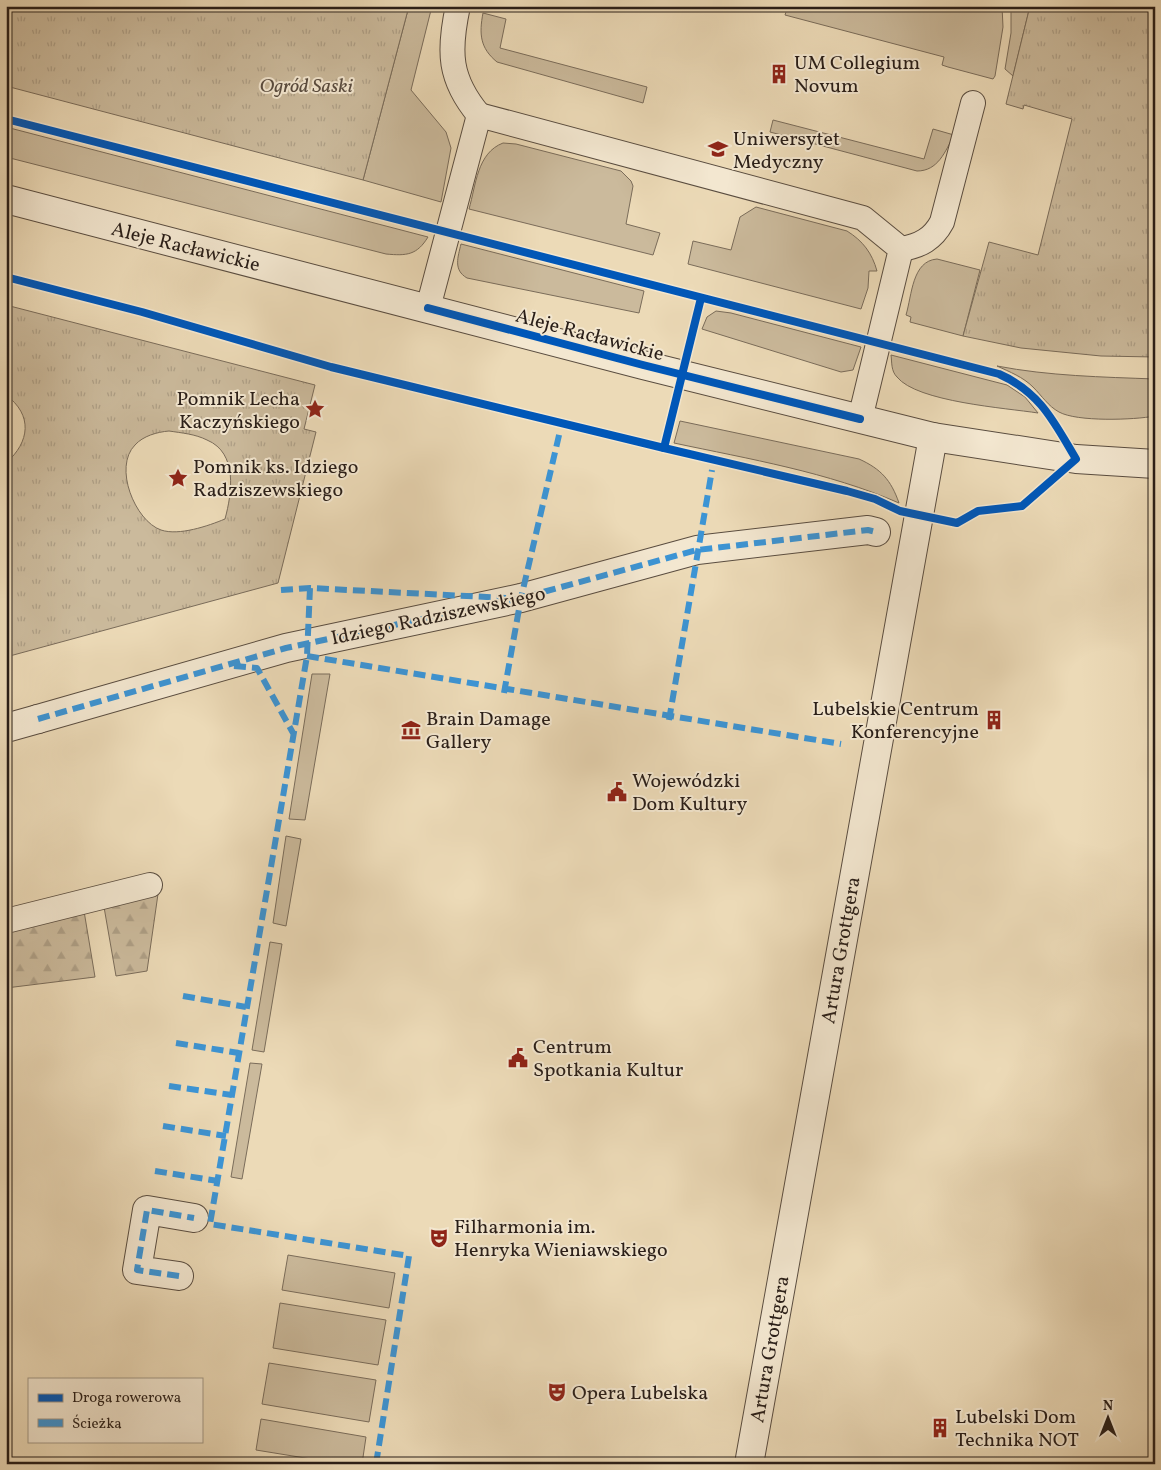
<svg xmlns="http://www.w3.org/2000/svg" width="1161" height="1470" viewBox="0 0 1161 1470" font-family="Vollkorn,serif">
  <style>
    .green { fill: #cbba9c; stroke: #7a6c5a }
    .forest { fill: url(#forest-firs); stroke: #7a6c5a }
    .park { fill: url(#park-tufts); stroke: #7a6c5a; fill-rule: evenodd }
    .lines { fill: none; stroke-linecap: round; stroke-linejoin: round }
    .service-casing { stroke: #5a4d40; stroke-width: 26 }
    .pedestrian-casing { stroke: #5a4d40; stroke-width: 30 }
    .minor-casing { stroke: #5a4d40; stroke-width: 30 }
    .tertiary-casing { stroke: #5a4d40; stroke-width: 30 }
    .service { stroke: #f3e7d0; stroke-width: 24 }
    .pedestrian { stroke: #f3e7d0; stroke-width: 28 }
    .minor { stroke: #f3e7d0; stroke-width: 28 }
    .tertiary { stroke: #f3e7d0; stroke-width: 28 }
    .quiet { stroke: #3c94d4; stroke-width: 6; stroke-dasharray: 12 6; stroke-linecap: butt }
    .cycleway-casing { stroke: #f3e7d0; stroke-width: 11 }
    .cycleway { stroke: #0057b8; stroke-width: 8 }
    .labels { text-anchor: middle; stroke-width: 4; stroke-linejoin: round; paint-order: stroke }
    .poi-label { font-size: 20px; fill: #291e18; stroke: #f3e7d0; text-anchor: start }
    .park-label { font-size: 20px; font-style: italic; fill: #5a4d40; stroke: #f3e7d0 }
    .street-label { font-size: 20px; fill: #291e18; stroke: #f3e7d0 }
  </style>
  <defs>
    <pattern id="forest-firs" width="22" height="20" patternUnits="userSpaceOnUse" patternTransform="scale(1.25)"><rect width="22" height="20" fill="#cbba9c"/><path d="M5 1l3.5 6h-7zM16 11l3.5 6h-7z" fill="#ae9f86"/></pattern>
    <pattern id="park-tufts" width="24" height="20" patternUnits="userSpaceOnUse" patternTransform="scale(1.25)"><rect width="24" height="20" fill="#cbba9c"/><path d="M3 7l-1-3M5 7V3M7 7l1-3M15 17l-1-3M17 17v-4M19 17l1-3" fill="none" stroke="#ae9f86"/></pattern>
  </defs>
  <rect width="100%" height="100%" fill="#ecdab7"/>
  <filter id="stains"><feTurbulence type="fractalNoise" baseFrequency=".004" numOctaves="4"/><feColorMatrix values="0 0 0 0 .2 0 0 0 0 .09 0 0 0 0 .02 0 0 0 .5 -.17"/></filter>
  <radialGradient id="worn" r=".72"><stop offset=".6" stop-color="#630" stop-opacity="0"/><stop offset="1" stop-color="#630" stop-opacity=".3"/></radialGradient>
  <g class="green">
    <path d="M 409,6 L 432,6 L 411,90 L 446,132 L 451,148 L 441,202 L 363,180 Z"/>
    <path d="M 788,6 L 1002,6 L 1003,27 L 995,76 L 993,79 L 948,67 L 942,65 L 944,57 L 785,15 Z"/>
    <path d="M 1011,6 L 1030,6 L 1013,76 L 1005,69 L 1011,33 Z"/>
    <path d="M 483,13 L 506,19 L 500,48 L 647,87 L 643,103 L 497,62 C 480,48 479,34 483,13 Z"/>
    <path d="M 773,120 L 924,159 L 933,129 L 954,135 C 945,152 938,171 917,171 L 770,132 Z"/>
    <path d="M 6,127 L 428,237 C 417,255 407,256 386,254 L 6,157 Z"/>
    <path d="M 503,143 L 516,144 L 621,171 L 631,181 L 633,186 L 626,224 L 660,233 L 653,255 L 469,209 C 476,185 477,153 503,143 Z"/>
    <path d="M 756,207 L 847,231 C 863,241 872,253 877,271 L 869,271 L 868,288 L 861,309 L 688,264 L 693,241 L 731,250 L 740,217 Z"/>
    <path d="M 461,244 L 644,291 L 639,313 L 467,278 C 453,270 458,257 461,244 Z"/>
    <path d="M 937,259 L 980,270 L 963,336 L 910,322 L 911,317 L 906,315 C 912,295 912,261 937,259 Z"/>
    <path d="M 716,311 L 731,313 L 861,347 L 853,370 L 841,372 L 702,329 L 707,317 Z"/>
    <path d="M 891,355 L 1007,385 L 1025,397 L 1038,413 C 1006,408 917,402 897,377 C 891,371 892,363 891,355 Z"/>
    <path d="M 997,366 C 1049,376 1102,377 1155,379 L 1155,416 C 1134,420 1077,422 1059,412 C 1048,406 1042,396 1033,387 C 1023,377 1010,372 997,366 Z"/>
    <path d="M 680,421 L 859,459 C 881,469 891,480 899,503 C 828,472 749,459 674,443 Z"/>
    <path d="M 312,674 L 330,674 L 305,820 L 289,819 Z"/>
    <path d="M 286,836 L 301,839 L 286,926 L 273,923 Z"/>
    <path d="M 270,942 L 282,944 L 264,1052 L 252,1050 Z"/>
    <path d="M 250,1063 L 262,1064 L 242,1179 L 231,1177 Z"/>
    <path d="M 288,1255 L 395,1273 L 389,1308 L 282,1290 Z"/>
    <path d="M 280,1303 L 386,1320 L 378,1365 L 273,1348 Z"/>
    <path d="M 269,1363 L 376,1380 L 369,1422 L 262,1404 Z"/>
    <path d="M 261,1419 L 366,1437 L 362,1464 L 342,1464 L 256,1450 Z"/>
  </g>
  <g class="forest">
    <path d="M 158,894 L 147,971 L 116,976 L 104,907 Z"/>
    <path d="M 84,911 L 95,977 L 6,988 L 6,930 Z"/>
  </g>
  <g class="park">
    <path d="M 6,6 L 409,6 L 363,180 L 6,86 Z"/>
    <path d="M 1030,6 L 1155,6 L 1155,357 L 1101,356 L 1021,348 L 963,336 L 989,242 L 1038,255 L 1072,119 L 1024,105 L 1023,109 L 1006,104 Z"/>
    <path d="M 6,305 L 315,385 L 304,429 L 316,432 L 278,583 L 6,657 L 6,463 C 30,442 33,415 6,395 ZM 169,431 C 182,433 195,434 207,440 C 238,453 232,493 225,519 C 208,526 179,536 161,530 C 135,521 113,467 135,445 C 143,436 157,432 169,431 Z"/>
  </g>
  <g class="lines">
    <defs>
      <g id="service">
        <path d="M 458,6 C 448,52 449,79 479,115"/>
        <path d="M 901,249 C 920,246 933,239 942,222 L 973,103"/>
        <path d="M 428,308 L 479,115 L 863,218 L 901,249 L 860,419"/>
        <path d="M 6,921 L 150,885"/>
      </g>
      <g id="pedestrian">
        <path d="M 38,719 L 286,648 L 521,598 L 697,550 L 868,530 L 876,532"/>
        <path d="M 179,1276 L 137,1270 L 147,1210 L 194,1218"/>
      </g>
      <g id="minor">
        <path d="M 6,728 L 38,719"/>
        <path d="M 749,1464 L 933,437"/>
      </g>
      <path id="tertiary" d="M 6,199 L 643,365 L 933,437 L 1076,459 L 1155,464"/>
    </defs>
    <use href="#service" class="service-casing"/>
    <use href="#pedestrian" class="pedestrian-casing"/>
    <use href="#minor" class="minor-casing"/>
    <use href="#tertiary" class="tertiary-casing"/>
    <use href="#service" class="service"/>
    <use href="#pedestrian" class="pedestrian"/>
    <use href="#minor" class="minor"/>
    <use href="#tertiary" class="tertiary"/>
    <g class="quiet">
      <path d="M 310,588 L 307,656 L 210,1224 L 409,1256 L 376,1464"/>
      <path d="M 281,590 L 310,588 L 506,598"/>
      <path d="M 307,656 L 841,744"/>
      <path d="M 234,666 L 257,668 L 293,733"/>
      <path d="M 504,693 L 521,598 L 560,431"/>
      <path d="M 38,719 L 286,648 L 521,598 L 697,550 L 868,530 L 876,532"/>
      <path d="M 669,720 L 712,470"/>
      <path d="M 183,996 L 246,1007"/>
      <path d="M 176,1043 L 239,1053"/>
      <path d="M 169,1086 L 232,1095"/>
      <path d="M 163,1126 L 226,1136"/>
      <path d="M 155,1171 L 218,1181"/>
      <path d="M 179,1276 L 137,1270 L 147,1210 L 194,1218"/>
    </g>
    <defs>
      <g id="cycleway">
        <path d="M 6,119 L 999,374 C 1040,392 1054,422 1076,459 L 1022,506 L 978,511 L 957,523 L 900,511 L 875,499 L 847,491 L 664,448 L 701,298"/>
        <path d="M 6,277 L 142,312 L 331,367 L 664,448"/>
        <path d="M 428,308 L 643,365 L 860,419"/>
      </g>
    </defs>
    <use href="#cycleway" class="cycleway-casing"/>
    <use href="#cycleway" class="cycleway"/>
  </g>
  <defs>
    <symbol id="building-bare" viewBox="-9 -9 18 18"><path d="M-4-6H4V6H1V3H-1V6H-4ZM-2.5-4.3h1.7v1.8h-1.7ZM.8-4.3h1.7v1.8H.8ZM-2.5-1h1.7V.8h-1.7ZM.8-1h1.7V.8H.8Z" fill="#8f2418" stroke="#f3e7d0" stroke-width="2.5" paint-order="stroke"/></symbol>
    <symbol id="university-bare" viewBox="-9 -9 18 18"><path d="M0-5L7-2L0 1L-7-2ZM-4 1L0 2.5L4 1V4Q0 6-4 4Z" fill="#8f2418" stroke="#f3e7d0" stroke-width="2.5" paint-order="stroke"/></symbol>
    <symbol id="sight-bare" viewBox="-9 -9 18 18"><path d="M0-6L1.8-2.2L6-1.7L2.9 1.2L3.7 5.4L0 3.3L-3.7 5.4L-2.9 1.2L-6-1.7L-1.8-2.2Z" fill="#8f2418" stroke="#f3e7d0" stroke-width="2.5" paint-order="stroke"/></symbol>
    <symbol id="museum-bare" viewBox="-9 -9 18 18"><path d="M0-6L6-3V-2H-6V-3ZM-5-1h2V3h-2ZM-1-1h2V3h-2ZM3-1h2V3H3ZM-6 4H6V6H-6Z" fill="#8f2418" stroke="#f3e7d0" stroke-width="2.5" paint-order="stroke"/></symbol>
    <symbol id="civic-bare" viewBox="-9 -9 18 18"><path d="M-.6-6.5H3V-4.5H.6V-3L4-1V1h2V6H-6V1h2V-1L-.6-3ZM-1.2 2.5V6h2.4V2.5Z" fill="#8f2418" stroke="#f3e7d0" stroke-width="2.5" paint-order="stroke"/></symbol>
    <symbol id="theatre-bare" viewBox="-9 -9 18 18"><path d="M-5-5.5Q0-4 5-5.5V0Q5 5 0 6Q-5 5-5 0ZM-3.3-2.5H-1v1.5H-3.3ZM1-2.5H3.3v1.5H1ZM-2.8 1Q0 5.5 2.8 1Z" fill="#8f2418" stroke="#f3e7d0" stroke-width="2.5" paint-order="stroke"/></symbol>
  </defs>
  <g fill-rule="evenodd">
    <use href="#building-bare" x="765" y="60" width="28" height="28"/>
    <use href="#university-bare" x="704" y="135" width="28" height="28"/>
    <use href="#sight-bare" x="301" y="395" width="28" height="28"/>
    <use href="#sight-bare" x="164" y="464" width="28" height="28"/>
    <use href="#building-bare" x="980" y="706" width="28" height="28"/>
    <use href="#museum-bare" x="397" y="716" width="28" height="28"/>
    <use href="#civic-bare" x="603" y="778" width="28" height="28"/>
    <use href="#civic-bare" x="504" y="1044" width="28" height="28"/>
    <use href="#theatre-bare" x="425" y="1224" width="28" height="28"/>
    <use href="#theatre-bare" x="543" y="1378" width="28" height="28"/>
    <use href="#building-bare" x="926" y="1414" width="28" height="28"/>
  </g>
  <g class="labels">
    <g class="poi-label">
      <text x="794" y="69">UM Collegium<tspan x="794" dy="23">Novum</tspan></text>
      <text x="733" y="145">Uniwersytet<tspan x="733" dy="23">Medyczny</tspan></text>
      <text x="300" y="405" text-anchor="end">Pomnik Lecha<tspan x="300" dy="23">Kaczyńskiego</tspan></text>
      <text x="193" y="473">Pomnik ks. Idziego<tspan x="193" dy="23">Radziszewskiego</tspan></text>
      <text x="979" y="715" text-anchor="end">Lubelskie Centrum<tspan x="979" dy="23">Konferencyjne</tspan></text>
      <text x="426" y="725">Brain Damage<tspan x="426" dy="23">Gallery</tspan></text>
      <text x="632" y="787">Wojewódzki<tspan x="632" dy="23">Dom Kultury</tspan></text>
      <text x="533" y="1053">Centrum<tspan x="533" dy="23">Spotkania Kultur</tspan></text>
      <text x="454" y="1233">Filharmonia im.<tspan x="454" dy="23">Henryka Wieniawskiego</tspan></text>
      <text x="572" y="1399">Opera Lubelska</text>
      <text x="955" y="1423">Lubelski Dom<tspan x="955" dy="23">Technika NOT</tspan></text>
    </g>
    <g class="park-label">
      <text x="306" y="92">Ogród Saski</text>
    </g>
    <g class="street-label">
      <text transform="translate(186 246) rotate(14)" y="7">Aleje Racławickie</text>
      <text transform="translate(590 334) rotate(15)" y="7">Aleje Racławickie</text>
      <text transform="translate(438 615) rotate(-12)" y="7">Idziego Radziszewskiego</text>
      <text transform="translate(840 950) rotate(-80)" y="7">Artura Grottgera</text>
      <text transform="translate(769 1349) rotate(-80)" y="7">Artura Grottgera</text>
    </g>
  </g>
  <rect width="1161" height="1470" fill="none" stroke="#ecdab7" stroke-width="25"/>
  <rect x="8" y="8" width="1146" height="1455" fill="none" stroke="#291e18" stroke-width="2.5"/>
  <rect x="12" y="12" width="1136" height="1445" fill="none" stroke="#291e18"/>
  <rect x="28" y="1378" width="175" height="65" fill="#f3e7d0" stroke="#a29786"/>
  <rect x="38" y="1394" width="25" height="8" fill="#0057b8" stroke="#a29786"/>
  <text x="72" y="1402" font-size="15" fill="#291e18">Droga rowerowa</text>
  <rect x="38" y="1419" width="25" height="8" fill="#3c94d4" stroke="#a29786"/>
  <text x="72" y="1428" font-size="15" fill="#291e18">Ścieżka</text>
  <g transform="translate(1108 1418)" stroke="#f3e7d0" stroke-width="4" paint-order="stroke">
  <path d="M0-4L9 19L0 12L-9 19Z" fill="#291e18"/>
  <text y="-8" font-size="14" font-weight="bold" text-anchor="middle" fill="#291e18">N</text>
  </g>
  <rect width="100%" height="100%" filter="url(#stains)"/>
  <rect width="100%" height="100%" fill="url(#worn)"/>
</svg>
